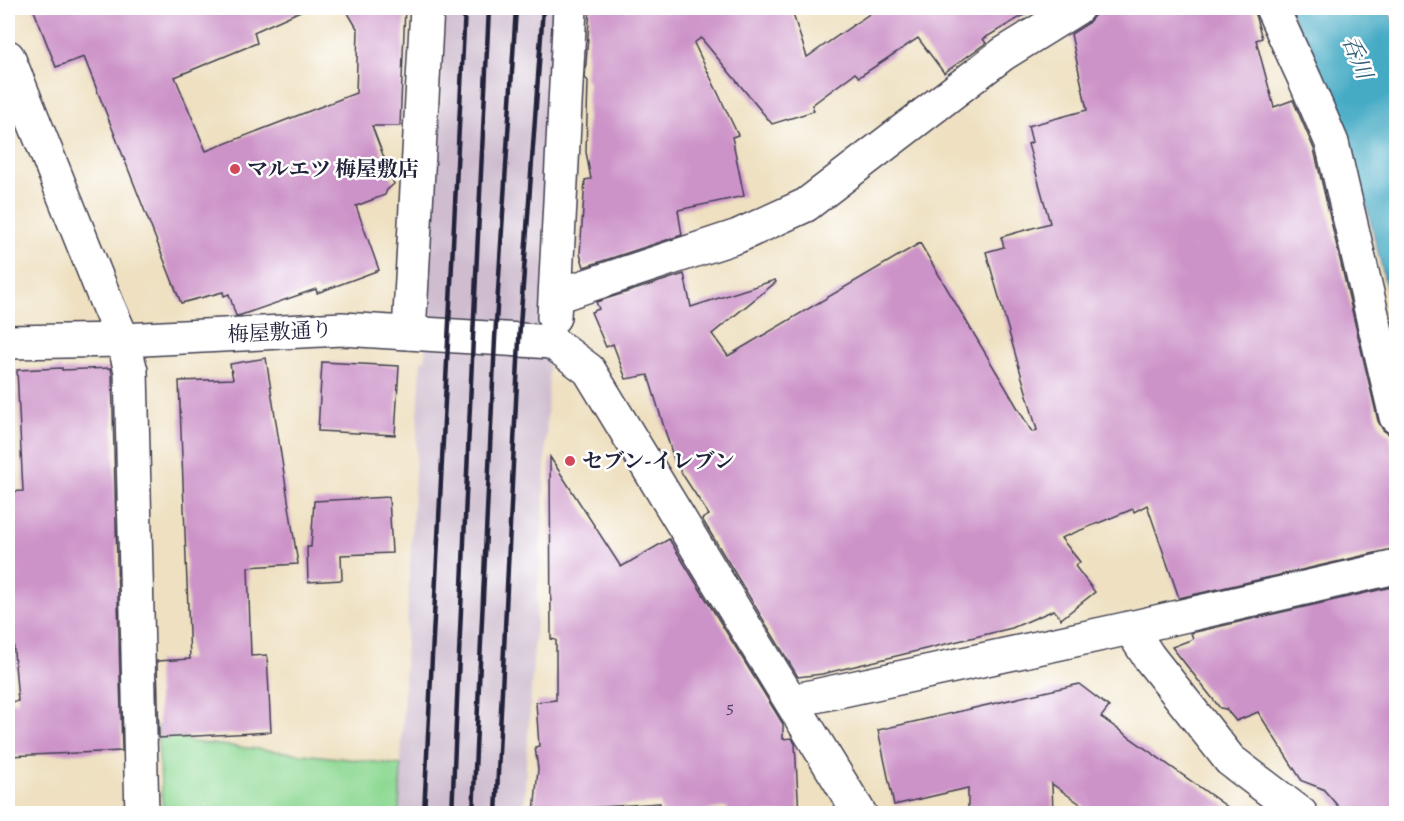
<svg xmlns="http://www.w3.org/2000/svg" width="1404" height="821" viewBox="0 0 1404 821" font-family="Alegreya,'Noto Serif JP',serif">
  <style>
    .industrial { fill: #cfbdcf }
    .green { fill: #8fd994; stroke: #587e68; stroke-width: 1.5 }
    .water { fill: #44aac4; stroke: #336680; stroke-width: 1.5 }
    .building { fill: #cc93c8 }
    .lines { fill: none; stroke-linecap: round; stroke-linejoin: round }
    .minor-casing { stroke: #413e4f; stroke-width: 36 }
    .minor { stroke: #fff; stroke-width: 33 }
    .rail { stroke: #22223b; stroke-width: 4.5 }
    .poi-dot { fill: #d1495b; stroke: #fff; stroke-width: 2 }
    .labels { text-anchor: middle; stroke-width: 5; stroke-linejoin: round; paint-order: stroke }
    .number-label { font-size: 18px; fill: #4c3e5e }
    .poi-label { font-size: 21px; font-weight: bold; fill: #22223b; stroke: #fff; text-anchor: start }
    .street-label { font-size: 21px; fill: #22223b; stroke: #fff }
    .water-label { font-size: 22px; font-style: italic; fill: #315f79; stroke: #fff }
  </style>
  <rect width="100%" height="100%" fill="#fff"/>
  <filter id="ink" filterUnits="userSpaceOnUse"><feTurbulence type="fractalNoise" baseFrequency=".0167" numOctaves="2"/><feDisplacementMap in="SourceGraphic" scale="12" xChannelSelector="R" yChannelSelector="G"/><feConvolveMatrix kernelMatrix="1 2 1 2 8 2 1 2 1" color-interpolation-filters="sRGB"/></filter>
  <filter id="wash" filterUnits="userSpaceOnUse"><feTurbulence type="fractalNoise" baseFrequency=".008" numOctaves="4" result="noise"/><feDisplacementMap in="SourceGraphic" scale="24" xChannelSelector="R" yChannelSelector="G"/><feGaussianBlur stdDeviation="1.35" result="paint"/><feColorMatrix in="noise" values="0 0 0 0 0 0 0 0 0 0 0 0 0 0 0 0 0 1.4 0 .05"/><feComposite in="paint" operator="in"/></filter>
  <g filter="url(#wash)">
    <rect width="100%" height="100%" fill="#eee0c0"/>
    <path class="industrial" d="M 445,8 L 562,8 L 547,326 L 549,370 L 543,518 L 526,765 L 524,813 L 399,814 L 406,638 L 421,361 L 425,360 Z"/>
    <path class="green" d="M 157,726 L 193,742 L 401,765 L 399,813 L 163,813 Z"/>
    <path class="water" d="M 1289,8 L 1387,8 L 1396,27 L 1396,327 L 1364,194 L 1341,129 Z"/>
    <g id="blocks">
      <g class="building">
        <path d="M 33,8 L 307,8 L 254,32 L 257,43 L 175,77 L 206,151 L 356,93 L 358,30 L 345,8 L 405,8 L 400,126 L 372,126 L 394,184 L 387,190 L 385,195 L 356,206 L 379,270 L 317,293 L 316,289 L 241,315 L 236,316 L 229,294 L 224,296 L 223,292 L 181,303 L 84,57 L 56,67 Z"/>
        <path d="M 590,8 L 791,8 L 807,57 L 878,8 L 1036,8 L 983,39 L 986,43 L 944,73 L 918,38 L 859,77 L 855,73 L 812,105 L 814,111 L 772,124 L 701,38 L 694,43 L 738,135 L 732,137 L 744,196 L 678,210 L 682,235 L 584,267 L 580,254 L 585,180 L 591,179 L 586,152 L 588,81 L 585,78 Z"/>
        <path d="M 1096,8 L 1253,8 L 1262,38 L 1256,40 L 1274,107 L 1293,100 L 1314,149 L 1378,421 L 1383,430 L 1390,435 L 1396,470 L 1396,549 L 1392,549 L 1179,598 L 1147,505 L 1134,512 L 1133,509 L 1061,538 L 1080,562 L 1075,566 L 1095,592 L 1061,619 L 1054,610 L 1012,628 L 822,674 L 798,677 L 702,519 L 709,515 L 675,463 L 648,375 L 626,379 L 613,344 L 606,347 L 591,312 L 599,309 L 596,302 L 684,274 L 691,307 L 775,280 L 776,282 L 712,334 L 728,356 L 920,243 L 1032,432 L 1037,430 L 986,252 L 1004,247 L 1001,237 L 1050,223 L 1028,144 L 1032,142 L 1028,126 L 1087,110 L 1071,34 L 1087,24 L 1094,16 Z"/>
        <path d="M 266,358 L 298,564 L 248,567 L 251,656 L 267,655 L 271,732 L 159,738 L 157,661 L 190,659 L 179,381 L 233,379 L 230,364 Z"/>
        <path d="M 322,362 L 399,366 L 395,435 L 318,431 Z"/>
        <path d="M 62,368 L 62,370 L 111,368 L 112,374 L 122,751 L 8,756 L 8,702 L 18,701 L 11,614 L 8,614 L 8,492 L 23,491 L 17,370 Z"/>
        <path d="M 550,457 L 621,567 L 669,539 L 783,724 L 783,739 L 792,738 L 795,744 L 799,813 L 728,813 L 727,807 L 691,813 L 662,813 L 660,803 L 587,808 L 586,813 L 534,813 L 538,769 L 535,747 L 539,746 L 536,702 L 556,700 L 556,640 L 551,639 Z"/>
        <path d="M 389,497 L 392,553 L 341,555 L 342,580 L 308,582 L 307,547 L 311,547 L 314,501 Z"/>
        <path d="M 1396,586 L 1396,813 L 1344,813 L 1323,789 L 1302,781 L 1258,712 L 1236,721 L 1226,709 L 1220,708 L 1172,647 L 1193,639 L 1191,633 Z"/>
        <path d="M 1079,684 L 1109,707 L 1101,717 L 1236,813 L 1093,813 L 1052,784 L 1053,813 L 968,813 L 968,788 L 894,805 L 878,730 Z"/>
      </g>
    </g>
  </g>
  <g filter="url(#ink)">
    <use href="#blocks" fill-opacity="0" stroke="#413e4f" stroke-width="1.5"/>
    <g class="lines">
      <defs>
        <g id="minor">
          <path d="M 1272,8 L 1305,80 L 1332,143 L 1396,417"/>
          <path d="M 8,57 L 108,306 L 123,340 L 131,371 L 142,814"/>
          <path d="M 556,296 L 738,236 L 806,205 L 1003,54 L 1077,8"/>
          <path d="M 554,317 L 570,8"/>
          <path d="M 409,333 L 427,8"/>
          <path d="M 8,342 L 123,340 L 342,329 L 552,342"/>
          <path d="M 552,342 L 589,370 L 733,607 L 860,814"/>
          <path d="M 1130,628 L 1149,657 L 1230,760 L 1301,814"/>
          <path d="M 792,701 L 1130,628 L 1396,567"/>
        </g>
      </defs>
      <use href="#minor" class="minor-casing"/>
      <use href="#minor" class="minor"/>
      <g class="rail">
        <path d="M 424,814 L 465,8"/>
        <path d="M 452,814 L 473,337 L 489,8"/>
        <path d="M 473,814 L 495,339 L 516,8"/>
        <path d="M 496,814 L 519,340 L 543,8"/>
      </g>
    </g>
  </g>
  <g class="poi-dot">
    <circle cx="235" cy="169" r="6"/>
    <circle cx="570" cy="461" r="6"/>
  </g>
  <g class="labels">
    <g class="number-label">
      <text x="730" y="713">5</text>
    </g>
    <g class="poi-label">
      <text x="247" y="176">マルエツ 梅屋敷店</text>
      <text x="582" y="468">セブン-イレブン</text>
    </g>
    <g class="street-label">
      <text transform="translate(280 332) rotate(-3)" y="7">梅屋敷通り</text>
    </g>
    <g class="water-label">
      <text transform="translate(1358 57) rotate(68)" y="8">呑川</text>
    </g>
  </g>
  <rect width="1404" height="821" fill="none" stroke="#fff" stroke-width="30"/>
</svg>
